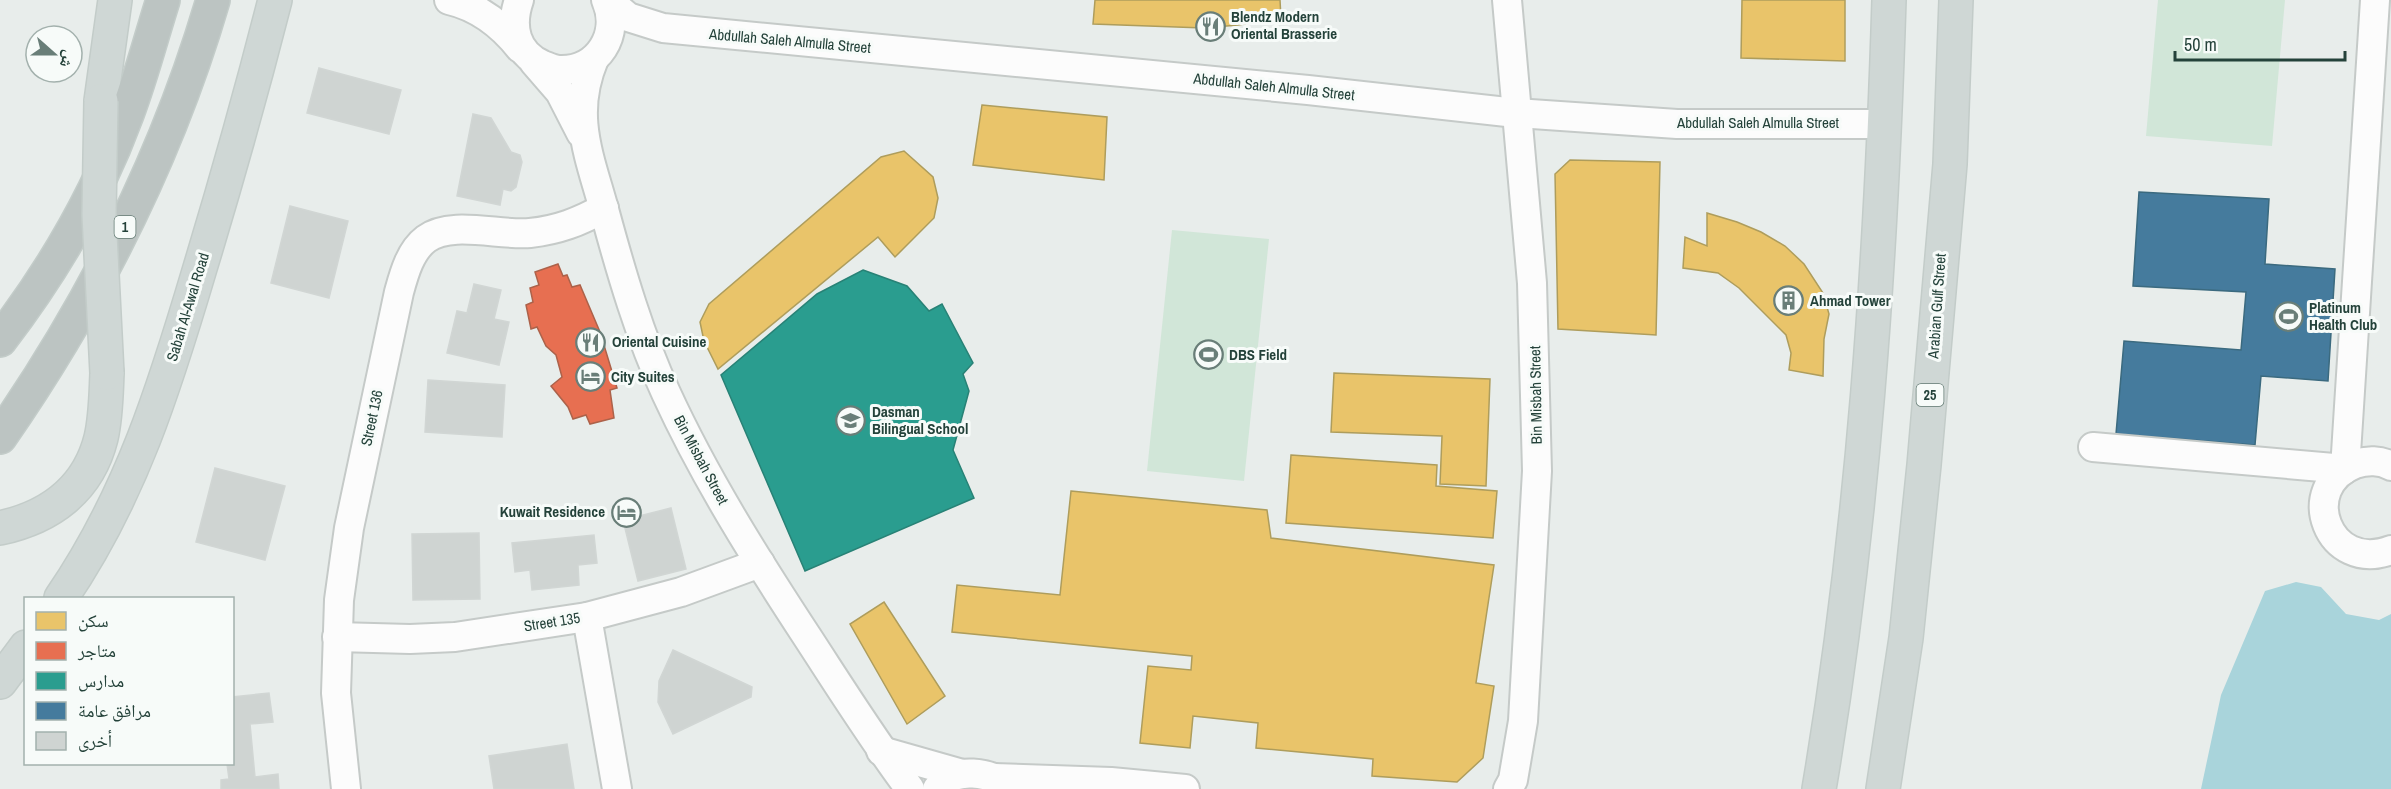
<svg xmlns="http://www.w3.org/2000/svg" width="2391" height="789" viewBox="0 0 2391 789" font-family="'Archivo Narrow','Noto Naskh Arabic',sans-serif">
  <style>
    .green { fill: #d1e6d8 }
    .water { fill: #a9d4db }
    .homes { fill: #e9c46a; stroke: #ae9d5c; stroke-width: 1.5 }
    .shops { fill: #e76f51; stroke: #ac624a; stroke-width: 1.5 }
    .schools { fill: #2a9d8f; stroke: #288276; stroke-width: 1.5 }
    .public { fill: #457b9d; stroke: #3b6a7f; stroke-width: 1.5 }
    .building { fill: #cfd4d2; stroke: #d1d6d4; stroke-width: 1.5 }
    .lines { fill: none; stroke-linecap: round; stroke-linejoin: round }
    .minor-casing { stroke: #c5cac8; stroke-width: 32 }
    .major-casing { stroke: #c3ccc9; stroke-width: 36 }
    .highway-casing { stroke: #c3ccc9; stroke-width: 36 }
    .minor { stroke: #fcfcfc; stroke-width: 28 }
    .major { stroke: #cfd7d5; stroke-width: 33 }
    .highway { stroke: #bcc4c2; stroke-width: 33 }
    .major-bridge-casing { stroke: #c3ccc9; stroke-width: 36; stroke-linecap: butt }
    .major-bridge { stroke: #cfd7d5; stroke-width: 33 }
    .labels { text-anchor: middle; stroke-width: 6; stroke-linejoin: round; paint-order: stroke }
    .shield { fill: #f7fbf9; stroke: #637a73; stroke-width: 1.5 }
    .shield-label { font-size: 14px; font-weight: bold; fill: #24423a }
    .poi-label { font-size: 15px; font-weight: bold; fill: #24423a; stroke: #f7fbf9; text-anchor: start }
    .street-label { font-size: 15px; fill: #24423a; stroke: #f7fbf9 }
  </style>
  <rect width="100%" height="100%" fill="#e8edeb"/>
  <g class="green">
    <path d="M 2158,0 L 2285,0 L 2272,146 L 2146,136 Z"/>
    <path d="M 1172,230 L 1269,239 L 1244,481 L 1147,471 Z"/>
  </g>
  <path class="water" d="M 2296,582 L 2321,587 L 2346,614 L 2379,620 L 2391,614 L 2391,789 L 2201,789 L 2221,695 L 2265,591 Z"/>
  <g class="homes">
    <path d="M 1095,0 L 1280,0 L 1281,18 L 1238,25 L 1204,28 L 1093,24 Z"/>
    <path d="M 1742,0 L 1845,0 L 1845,61 L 1741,58 Z"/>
    <path d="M 982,105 L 1107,117 L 1104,180 L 973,165 Z"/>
    <path d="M 904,151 L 933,177 L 938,198 L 934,218 L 895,257 L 878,237 L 718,369 L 704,341 L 700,322 L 709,304 L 881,157 Z"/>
    <path d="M 1570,160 L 1660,162 L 1656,335 L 1558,329 L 1555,174 Z"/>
    <path d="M 1707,213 L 1737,222 L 1761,232 L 1785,246 L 1804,264 L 1823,293 L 1829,314 L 1824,339 L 1823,376 L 1789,370 L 1791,353 L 1786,335 L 1739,288 L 1718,273 L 1683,268 L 1685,237 L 1707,246 Z"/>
    <path d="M 1334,373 L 1490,379 L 1486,486 L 1440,484 L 1442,436 L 1331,432 Z"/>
    <path d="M 1291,455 L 1437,465 L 1436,486 L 1497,491 L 1493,538 L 1286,523 Z"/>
    <path d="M 1071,491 L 1267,510 L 1271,538 L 1494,565 L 1476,683 L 1494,686 L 1483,758 L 1457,782 L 1372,776 L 1373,759 L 1256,748 L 1258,723 L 1193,716 L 1190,748 L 1140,743 L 1148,666 L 1191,670 L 1192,656 L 952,632 L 957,585 L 1060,595 Z"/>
    <path d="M 884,602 L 945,696 L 907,724 L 850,624 Z"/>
  </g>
  <path class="shops" d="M 558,264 L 563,276 L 567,275 L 572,287 L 580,285 L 600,332 L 617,388 L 610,390 L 614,418 L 590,424 L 586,415 L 573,419 L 568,407 L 551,386 L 562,377 L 556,355 L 546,346 L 537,327 L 531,329 L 526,305 L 533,302 L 530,288 L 539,285 L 535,272 Z"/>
  <path class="schools" d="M 863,270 L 907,286 L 929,311 L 942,304 L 973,363 L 963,374 L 969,391 L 953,450 L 974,498 L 805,571 L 721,375 L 817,294 Z"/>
  <path class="public" d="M 2139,192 L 2269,199 L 2265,264 L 2335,269 L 2328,381 L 2261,376 L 2255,445 L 2116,434 L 2124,341 L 2241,350 L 2246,292 L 2133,286 Z"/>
  <g class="building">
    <path d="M 319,68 L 401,90 L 389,134 L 307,113 Z"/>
    <path d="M 473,114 L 491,118 L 511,152 L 520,155 L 522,162 L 516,187 L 511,191 L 503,189 L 500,205 L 457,196 Z"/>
    <path d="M 290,206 L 348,221 L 329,298 L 271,283 Z"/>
    <path d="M 474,284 L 501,290 L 494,319 L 509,322 L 499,365 L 447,353 L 457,311 L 467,313 Z"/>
    <path d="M 428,380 L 505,385 L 502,437 L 425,432 Z"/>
    <path d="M 215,468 L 285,486 L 265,560 L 196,542 Z"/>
    <path d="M 671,508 L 686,569 L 638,581 L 623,520 Z"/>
    <path d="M 479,533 L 480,599 L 413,600 L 412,534 Z"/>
    <path d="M 594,535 L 597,563 L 578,565 L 579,585 L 532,590 L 530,570 L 515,572 L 512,543 Z"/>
    <path d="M 673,650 L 752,687 L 751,697 L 673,734 L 658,702 L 659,681 Z"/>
    <path d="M 269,693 L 273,722 L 250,724 L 255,777 L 278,774 L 279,789 L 221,789 L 221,780 L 229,779 L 227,764 L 232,764 L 232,697 Z"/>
    <path d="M 567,744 L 574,789 L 494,789 L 489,756 Z"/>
  </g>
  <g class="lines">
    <defs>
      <g id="minor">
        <path d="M 449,0 C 479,7 501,24 520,48"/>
        <path d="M 519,0 C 510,26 515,53 543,65 C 548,67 554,70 560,70 C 598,71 621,34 606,0"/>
        <path d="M 608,0 L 628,17 L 663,28 L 1308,90 L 1516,113 L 1677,124 L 1885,124"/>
        <path d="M 1507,0 L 1532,283 L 1537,471 L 1523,721 L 1513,780 L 1508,789"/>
        <path d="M 594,59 C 570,116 590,157 605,213 C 621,272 640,337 666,393 C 705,478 755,557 806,635 C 840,687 873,740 910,789"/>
        <path d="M 534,62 L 560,92 L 581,133"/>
        <path d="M 2093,447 L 2345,469 L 2375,0"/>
        <path d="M 2391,466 C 2381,460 2367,460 2355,464 C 2296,487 2328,574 2391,550"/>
        <path d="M 587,617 L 617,789"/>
        <path d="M 337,637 L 410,639 L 455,637 L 587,617 L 681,592 L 760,563"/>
        <path d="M 881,751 L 962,774"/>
        <path d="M 994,778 L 1111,782 L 1185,789"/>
        <path d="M 346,789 L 336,693 L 339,600 L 349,528 L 399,292 C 404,274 410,251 426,239 C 451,220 500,236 530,233 C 558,230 579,222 604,208"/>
        <path d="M 937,789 C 954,765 991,772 1011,788"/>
      </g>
      <g id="major">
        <path d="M 101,101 L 115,0"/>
        <path d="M 0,528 C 50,517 88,490 101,438 C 106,417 106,395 107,373"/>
        <path d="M 61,598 C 131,496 165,386 200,268 C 227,179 252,90 275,0"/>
        <path d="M 0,682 L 26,647"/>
        <path d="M 1819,789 C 1863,529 1881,263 1889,0"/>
        <path d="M 1883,789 L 1906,638 L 1924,465 L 1950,164 L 1956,0"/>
      </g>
      <g id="highway">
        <path d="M 0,340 C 53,271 97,196 127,114 C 141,77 151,38 163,0"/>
        <path d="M 0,437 C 93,303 167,157 213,0"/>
      </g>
    </defs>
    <use href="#minor" class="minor-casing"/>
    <use href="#major" class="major-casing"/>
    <use href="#highway" class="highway-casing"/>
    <use href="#minor" class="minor"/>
    <use href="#major" class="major"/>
    <use href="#highway" class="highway"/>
    <defs>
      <path id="major-bridge" d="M 101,101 L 99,215 L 107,373"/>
    </defs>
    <use href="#major-bridge" class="major-bridge-casing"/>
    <use href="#major-bridge" class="major-bridge"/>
  </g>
  <defs>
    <symbol id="restaurant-ring" viewBox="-11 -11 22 22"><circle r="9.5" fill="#f7fbf9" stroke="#697e78" stroke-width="1.5"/><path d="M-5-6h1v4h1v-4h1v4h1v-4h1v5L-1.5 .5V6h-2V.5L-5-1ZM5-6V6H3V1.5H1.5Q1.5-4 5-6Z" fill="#697e78"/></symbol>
    <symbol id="building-ring" viewBox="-11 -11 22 22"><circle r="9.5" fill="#f7fbf9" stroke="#697e78" stroke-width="1.5"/><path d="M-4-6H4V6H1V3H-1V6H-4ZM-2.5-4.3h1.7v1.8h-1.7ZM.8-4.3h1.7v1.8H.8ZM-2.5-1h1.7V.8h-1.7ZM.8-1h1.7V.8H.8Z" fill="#697e78"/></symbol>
    <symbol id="stadium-ring" viewBox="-11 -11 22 22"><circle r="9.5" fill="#f7fbf9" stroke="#697e78" stroke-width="1.5"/><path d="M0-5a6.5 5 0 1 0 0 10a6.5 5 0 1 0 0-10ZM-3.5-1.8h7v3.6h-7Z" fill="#697e78"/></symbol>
    <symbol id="hotel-ring" viewBox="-11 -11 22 22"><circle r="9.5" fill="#f7fbf9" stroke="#697e78" stroke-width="1.5"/><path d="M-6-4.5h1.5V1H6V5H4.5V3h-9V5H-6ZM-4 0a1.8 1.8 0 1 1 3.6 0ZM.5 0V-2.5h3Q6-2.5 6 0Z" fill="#697e78"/></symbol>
    <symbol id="school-ring" viewBox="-11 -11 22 22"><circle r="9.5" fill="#f7fbf9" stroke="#697e78" stroke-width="1.5"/><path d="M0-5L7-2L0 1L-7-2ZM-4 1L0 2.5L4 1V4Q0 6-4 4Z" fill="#697e78"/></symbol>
  </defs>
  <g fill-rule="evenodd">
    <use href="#restaurant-ring" x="1194" y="10" width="33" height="33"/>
    <use href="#building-ring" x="1772" y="284" width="33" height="33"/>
    <use href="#stadium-ring" x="2272" y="300" width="33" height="33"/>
    <use href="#restaurant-ring" x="574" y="326" width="33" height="33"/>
    <use href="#stadium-ring" x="1192" y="338" width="33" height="33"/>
    <use href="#hotel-ring" x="574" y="360" width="33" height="33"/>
    <use href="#school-ring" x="834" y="404" width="33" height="33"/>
    <use href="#hotel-ring" x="610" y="496" width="33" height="33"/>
  </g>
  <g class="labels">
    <g class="shield">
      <rect x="114.5" y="216" width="21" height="22" rx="4.5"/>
      <rect x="1916.5" y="384" width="27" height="22" rx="4.5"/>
    </g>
    <g class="shield-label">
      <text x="125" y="232">1</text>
      <text x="1930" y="400">25</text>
    </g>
    <g class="poi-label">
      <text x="1231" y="22">Blendz Modern<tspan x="1231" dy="17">Oriental Brasserie</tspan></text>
      <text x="1810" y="306">Ahmad Tower</text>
      <text x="2309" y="313">Platinum<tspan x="2309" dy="17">Health Club</tspan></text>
      <text x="612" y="347">Oriental Cuisine</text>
      <text x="1229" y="360">DBS Field</text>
      <text x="611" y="382">City Suites</text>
      <text x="872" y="417">Dasman<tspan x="872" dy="17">Bilingual School</tspan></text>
      <text x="605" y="517" text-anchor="end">Kuwait Residence</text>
    </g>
    <g class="street-label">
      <text transform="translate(790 41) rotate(5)" y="5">Abdullah Saleh Almulla Street</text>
      <text transform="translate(1274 87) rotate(6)" y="5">Abdullah Saleh Almulla Street</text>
      <text x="1758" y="128">Abdullah Saleh Almulla Street</text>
      <text transform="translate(1937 306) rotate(-86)" y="5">Arabian Gulf Street</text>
      <text transform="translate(188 307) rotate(-73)" y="5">Sabah Al-Awal Road</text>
      <text transform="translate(1536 395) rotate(-91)" y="5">Bin Misbah Street</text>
      <text transform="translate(372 418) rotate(-78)" y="5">Street 136</text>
      <text transform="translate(701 460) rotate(62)" y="5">Bin Misbah Street</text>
      <text transform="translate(552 622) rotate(-9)" y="5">Street 135</text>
    </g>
  </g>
  <rect x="24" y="597" width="210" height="168" fill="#f7fbf9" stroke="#a3b1ad" stroke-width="1.5"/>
  <rect x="36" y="612" width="30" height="18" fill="#e9c46a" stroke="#a3b1ad" stroke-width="1.5"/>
  <text x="78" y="627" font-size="18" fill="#24423a">سكن</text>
  <rect x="36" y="642" width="30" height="18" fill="#e76f51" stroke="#a3b1ad" stroke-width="1.5"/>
  <text x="78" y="657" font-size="18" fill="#24423a">متاجر</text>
  <rect x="36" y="672" width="30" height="18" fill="#2a9d8f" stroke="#a3b1ad" stroke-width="1.5"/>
  <text x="78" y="687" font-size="18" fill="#24423a">مدارس</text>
  <rect x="36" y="702" width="30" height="18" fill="#457b9d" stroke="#a3b1ad" stroke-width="1.5"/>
  <text x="78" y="717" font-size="18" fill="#24423a">مرافق عامة</text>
  <rect x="36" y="732" width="30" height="18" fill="#cfd4d2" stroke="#a3b1ad" stroke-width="1.5"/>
  <text x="78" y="747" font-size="18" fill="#24423a">أخرى</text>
  <g transform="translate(54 54) rotate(111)"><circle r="28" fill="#f7fbf9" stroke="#a3b1ad" stroke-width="1.5"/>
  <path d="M0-4.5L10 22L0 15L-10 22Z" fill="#697e78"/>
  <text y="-9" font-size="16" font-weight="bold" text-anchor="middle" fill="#24423a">ش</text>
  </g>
  <path d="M2175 51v9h170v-9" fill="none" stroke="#24423a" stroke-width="3"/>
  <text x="2184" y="51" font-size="18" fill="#24423a" stroke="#f7fbf9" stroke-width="4.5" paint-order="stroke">50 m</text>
</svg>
